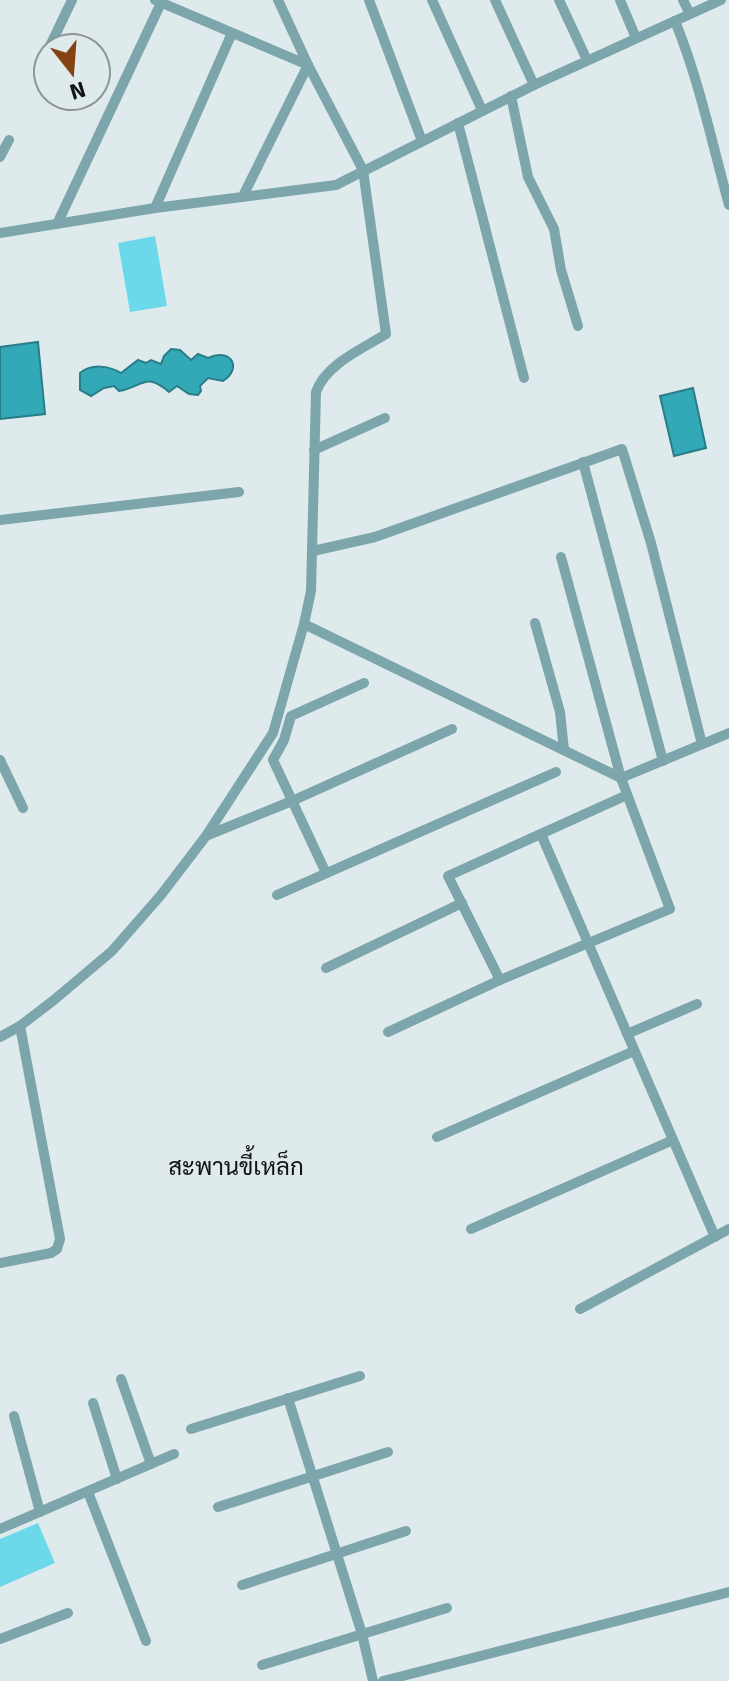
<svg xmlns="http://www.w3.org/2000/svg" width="729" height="1681" viewBox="0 0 729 1681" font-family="Signika,Sarabun,sans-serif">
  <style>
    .green { fill: #6bd9e9 }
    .water { fill: #33a9b8; stroke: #297d87; stroke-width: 2 }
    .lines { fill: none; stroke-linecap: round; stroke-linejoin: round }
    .minor { stroke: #7ca6ac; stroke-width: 10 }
    .labels { text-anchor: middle; stroke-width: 8; stroke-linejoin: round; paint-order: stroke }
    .neighbourhood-label { font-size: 24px; fill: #111515; stroke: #dfeaec }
  </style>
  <rect width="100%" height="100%" fill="#dfeaec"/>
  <g class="green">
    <path d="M 155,236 L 167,306 L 130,312 L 118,243 Z"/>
    <path d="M 38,1523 L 55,1563 L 0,1587 L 0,1539 Z"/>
  </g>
  <g class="water">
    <path d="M 38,342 L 45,414 L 0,419 L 0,347 Z"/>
    <path d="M 171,349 L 180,350 L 191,360 L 198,354 L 208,358 C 231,347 243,368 223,381 L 208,378 L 200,386 L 201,391 L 198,395 L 189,394 L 177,386 L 169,392 C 145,371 143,387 119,391 L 114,386 L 104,388 L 91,396 L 80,390 L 80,373 C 92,363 109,366 121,373 L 138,360 L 146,363 L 151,360 L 161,364 L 164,356 Z"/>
    <path d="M 693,388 L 706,448 L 674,456 L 660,396 Z"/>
  </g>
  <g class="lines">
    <g class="minor">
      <path d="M 155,0 L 308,65"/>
      <path d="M 278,0 L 308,65 L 363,170 L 386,334 C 362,349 326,364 316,392 L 311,591 L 304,624 L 621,778 L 729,733"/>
      <path d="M 369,0 L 422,141"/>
      <path d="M 432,0 L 482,110"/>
      <path d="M 495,0 L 534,85"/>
      <path d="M 559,0 L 587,60"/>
      <path d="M 620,0 L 636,38"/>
      <path d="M 683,0 L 690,14"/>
      <path d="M 675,21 C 699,80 712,143 729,205"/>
      <path d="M 49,48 L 72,0"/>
      <path d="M 511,96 L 528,177 L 554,229 L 561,270 L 578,326"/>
      <path d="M 458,123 L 524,378"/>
      <path d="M 0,157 L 9,140"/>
      <path d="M 243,196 L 308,65"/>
      <path d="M 155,208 L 232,33"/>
      <path d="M 57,224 L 161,3"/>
      <path d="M 0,233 L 155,208 L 336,185 L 534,85 L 721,0"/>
      <path d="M 314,450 L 385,418"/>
      <path d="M 583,462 L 663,761"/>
      <path d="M 0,520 L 239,492"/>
      <path d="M 313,551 L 375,537 L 622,449 L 651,543 L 702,744"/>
      <path d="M 535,623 L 560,712 L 564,750"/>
      <path d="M 0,760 L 23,808"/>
      <path d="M 541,834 L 715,1237"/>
      <path d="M 208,835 L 292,801 L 452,729"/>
      <path d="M 326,873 L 273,760 L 284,740 L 291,716 L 364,683"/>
      <path d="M 277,895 L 556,772"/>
      <path d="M 326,968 L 462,903"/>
      <path d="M 500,980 L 448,876 L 627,795"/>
      <path d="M 388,1032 L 500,980 L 670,909 L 621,778 L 561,557"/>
      <path d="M 627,1034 L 697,1004"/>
      <path d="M 0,1037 L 20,1026 L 54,1000 L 112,951 L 161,895 L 206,836 L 273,733 L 304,624"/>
      <path d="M 437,1137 L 634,1051"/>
      <path d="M 471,1229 L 673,1140"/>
      <path d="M 0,1263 L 51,1253 L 57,1249 L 60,1239 L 20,1026"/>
      <path d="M 580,1309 L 729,1229"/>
      <path d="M 121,1379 L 151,1464"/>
      <path d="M 288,1398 L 362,1634 L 373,1681"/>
      <path d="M 93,1403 L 117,1479"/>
      <path d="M 14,1416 L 40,1512"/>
      <path d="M 191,1429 L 360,1376"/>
      <path d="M 88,1492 L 146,1641"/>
      <path d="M 218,1507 L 388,1452"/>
      <path d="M 0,1529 L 174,1454"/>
      <path d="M 242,1585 L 406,1531"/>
      <path d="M 0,1639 L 68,1613"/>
      <path d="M 262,1665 L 447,1608"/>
      <path d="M 383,1681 L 729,1592"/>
    </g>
  </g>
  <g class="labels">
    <g class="neighbourhood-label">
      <text x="236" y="1175">สะพานขี้เหล็ก</text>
    </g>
  </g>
  <g transform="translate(72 72) rotate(163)"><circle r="38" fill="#dfeaec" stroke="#8d9596" stroke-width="2"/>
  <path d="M0-6L14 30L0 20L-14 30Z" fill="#854213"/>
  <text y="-12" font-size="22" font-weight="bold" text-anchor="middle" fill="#111515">N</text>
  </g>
</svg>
